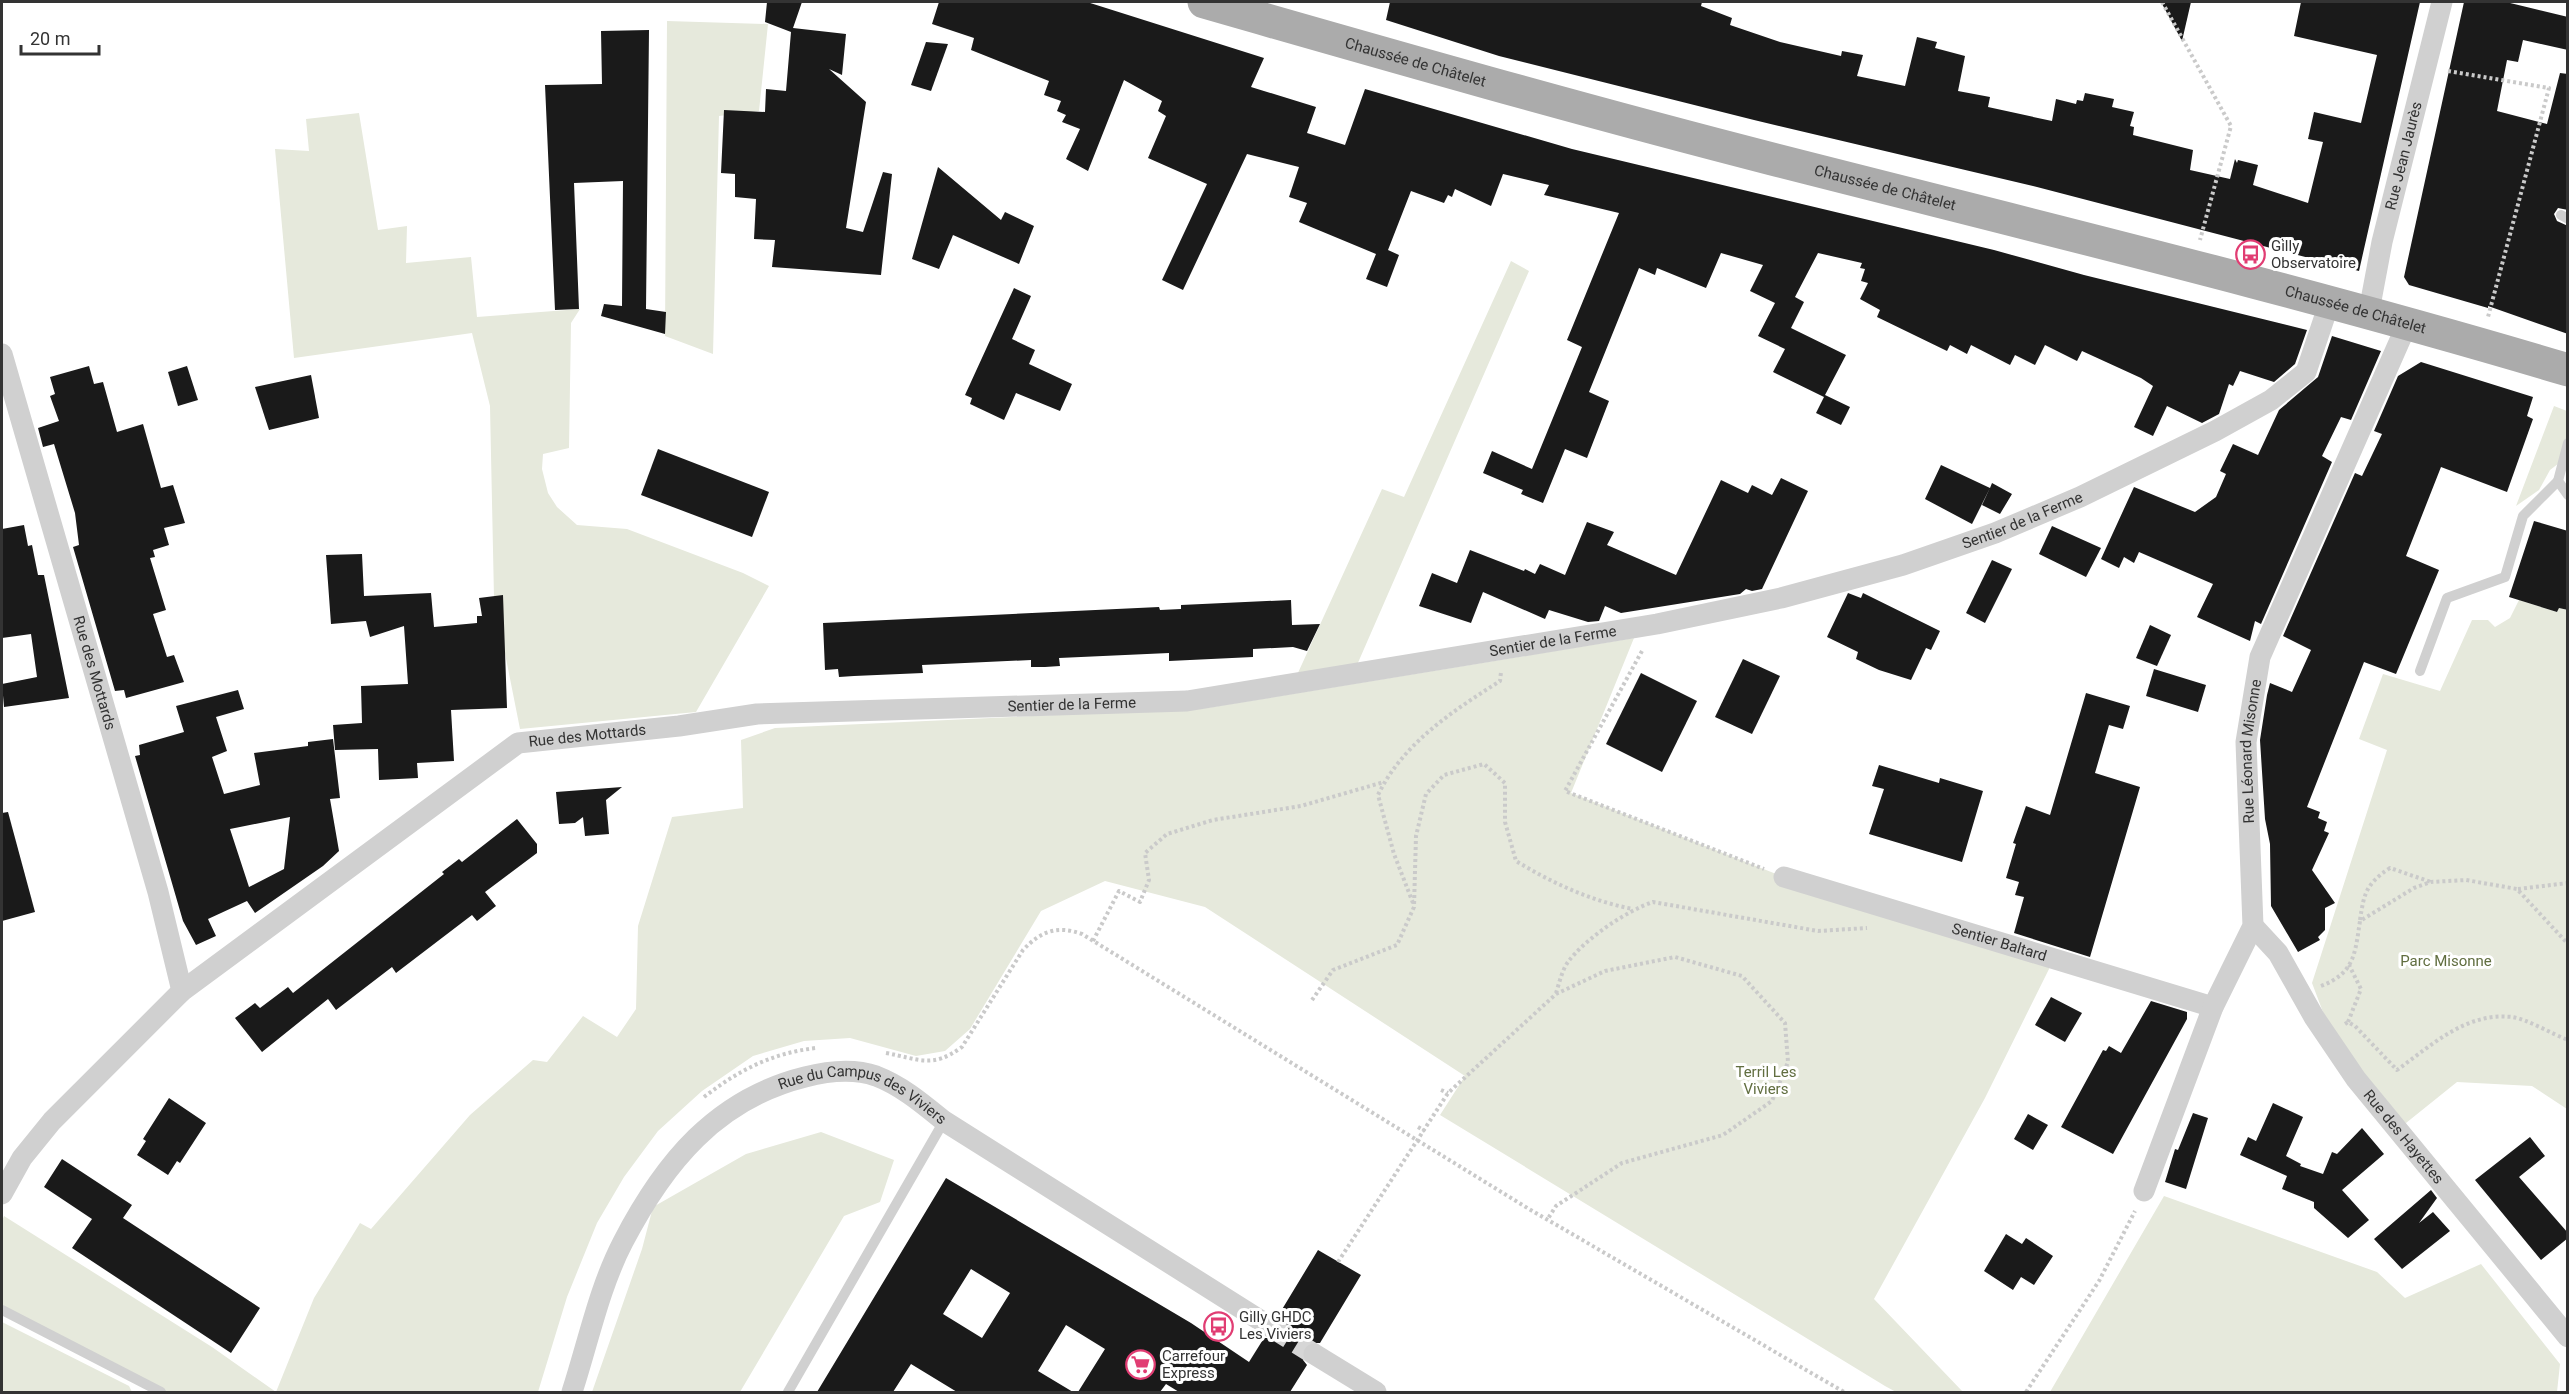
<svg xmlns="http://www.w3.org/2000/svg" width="2569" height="1394" viewBox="0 0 2569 1394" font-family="Roboto,sans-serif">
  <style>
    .green { fill: #e6e9dc }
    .building { fill: #1a1a1a; fill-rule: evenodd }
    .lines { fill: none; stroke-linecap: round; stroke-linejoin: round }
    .street-tunnel { stroke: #d6d6d6; stroke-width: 21; stroke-dasharray: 21 10; stroke-linecap: butt }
    .path { stroke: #cacaca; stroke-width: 4; stroke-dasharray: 3 3; stroke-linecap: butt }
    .lane { stroke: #d0d0d0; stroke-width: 10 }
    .street { stroke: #d0d0d0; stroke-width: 21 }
    .primary { stroke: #ababab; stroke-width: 33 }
    .labels { text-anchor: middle; stroke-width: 6; stroke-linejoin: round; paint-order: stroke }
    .street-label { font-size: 15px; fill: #333; stroke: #fff }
    .poi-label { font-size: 15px; fill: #333; stroke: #fff; text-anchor: start }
    .park-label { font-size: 15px; fill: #616e40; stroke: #fff }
  </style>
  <rect width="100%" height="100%" fill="#fff"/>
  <g class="green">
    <path d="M 667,21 L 768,24 L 759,111 L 719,116 L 713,354 L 665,336 Z"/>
    <path d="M 359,113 L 378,230 L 407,226 L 406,263 L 471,257 L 477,317 L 580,309 L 571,323 L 569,448 L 543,454 L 542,469 L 548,493 L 557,507 L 577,525 L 627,529 L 743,573 L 769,586 L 696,712 L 520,729 L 494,598 L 490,406 L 472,333 L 294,358 L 275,149 L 309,151 L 306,119 Z"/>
    <path d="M 1511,261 L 1529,271 L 1357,665 L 1297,675 L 1382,489 L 1404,497 Z"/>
    <path d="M 2554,406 L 2567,411 L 2567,457 L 2550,470 L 2539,490 L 2516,506 Z"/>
    <path d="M 2519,600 L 2557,612 L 2559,608 L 2567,610 L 2567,1109 L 2532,1086 L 2457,1082 L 2406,1123 L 2397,1120 L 2326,1020 L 2312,983 L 2387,750 L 2359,739 L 2383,674 L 2440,691 L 2472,620 L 2488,620 L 2495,627 L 2510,618 Z"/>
    <path d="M 1634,638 L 1571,793 L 1784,877 L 2051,965 L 1985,1098 L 1874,1299 L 1963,1392 L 1896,1392 L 1885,1386 L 1440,1115 L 1465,1076 L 1205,907 L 1105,881 L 1041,911 L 970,1029 L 945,1051 L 916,1056 L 850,1038 L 804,1041 L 753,1056 L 702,1091 L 658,1131 L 624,1177 L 597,1223 L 567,1297 L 538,1392 L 161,1392 L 2,1310 L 2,1221 L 4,1216 L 212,1347 L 276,1392 L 314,1298 L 360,1223 L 371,1229 L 470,1115 L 533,1060 L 547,1062 L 583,1016 L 617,1037 L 636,1009 L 638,926 L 672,817 L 743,808 L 741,740 L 775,728 L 1206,708 Z"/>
    <path d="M 821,1132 L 894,1160 L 880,1202 L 844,1216 L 740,1392 L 592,1392 L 642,1249 L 653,1207 L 746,1154 Z"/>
    <path d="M 2164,1196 L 2377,1272 L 2405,1298 L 2481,1264 L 2560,1364 L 2557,1392 L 2050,1392 Z"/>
    <path d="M 2,1322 L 129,1386 L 132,1392 L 2,1392 Z"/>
  </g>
  <g class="building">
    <path d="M 767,2 L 802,2 L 793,28 L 846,34 L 842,75 L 829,69 L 866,102 L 846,228 L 863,232 L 883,172 L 892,174 L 881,275 L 772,267 L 775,240 L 754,239 L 756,199 L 735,197 L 735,174 L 721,173 L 724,110 L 765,112 L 766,89 L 786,91 L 791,32 L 765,22 Z"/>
    <path d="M 939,2 L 1087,2 L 1264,58 L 1251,87 L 1316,107 L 1307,133 L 1345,145 L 1365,89 L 1572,149 L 1994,250 L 2084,275 L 2307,330 L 2295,364 L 2274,382 L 2240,371 L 2233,386 L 2229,384 L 2219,414 L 2202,423 L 2167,406 L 2153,436 L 2134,427 L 2153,386 L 2141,378 L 2082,351 L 2077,361 L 2045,345 L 2035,365 L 2015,355 L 2010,365 L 1971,345 L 1967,354 L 1950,345 L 1947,351 L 1877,317 L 1880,310 L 1860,299 L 1868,283 L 1861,281 L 1865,269 L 1860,268 L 1862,263 L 1818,253 L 1795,297 L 1804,302 L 1791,328 L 1846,355 L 1825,395 L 1850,407 L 1841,425 L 1816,413 L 1824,397 L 1773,372 L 1785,349 L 1758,336 L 1775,303 L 1750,291 L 1763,265 L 1721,253 L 1706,288 L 1657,268 L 1655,275 L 1639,268 L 1589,392 L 1609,401 L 1587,458 L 1565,449 L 1543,503 L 1521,494 L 1523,490 L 1483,473 L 1492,451 L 1532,469 L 1582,347 L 1567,340 L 1619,213 L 1544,195 L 1549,185 L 1503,174 L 1491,206 L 1455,189 L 1452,197 L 1448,195 L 1444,203 L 1411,191 L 1388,250 L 1399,255 L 1387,287 L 1366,279 L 1376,254 L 1299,222 L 1307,203 L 1289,197 L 1299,167 L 1247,154 L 1183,290 L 1162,280 L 1207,184 L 1148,158 L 1166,116 L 1158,111 L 1162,101 L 1124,80 L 1088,171 L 1066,159 L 1080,129 L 1062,122 L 1066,115 L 1057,111 L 1061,101 L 1044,95 L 1049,81 L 971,50 L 974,38 L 932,24 Z"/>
    <path d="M 1390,2 L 1702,2 L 1701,6 L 1732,18 L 1730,25 L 1780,42 L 1841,56 L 1842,51 L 1863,55 L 1857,76 L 1905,86 L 1917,37 L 1937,42 L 1935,48 L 1965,56 L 1958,91 L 1990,97 L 1988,107 L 2052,121 L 2056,99 L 2076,104 L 2077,100 L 2083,101 L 2085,93 L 2114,99 L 2112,107 L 2134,112 L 2130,126 L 2134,127 L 2133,135 L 2193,150 L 2190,170 L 2230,179 L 2235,159 L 2237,163 L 2238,160 L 2258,165 L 2253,185 L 2308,203 L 2323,142 L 2308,139 L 2314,112 L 2361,123 L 2377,55 L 2294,36 L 2301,2 L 2420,2 L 2359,271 L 2037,187 L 1754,120 L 1499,56 L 1386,20 Z"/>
    <path d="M 2161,2 L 2191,2 L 2182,41 Z"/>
    <path d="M 2464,2 L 2506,2 L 2568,17 L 2568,50 L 2523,40 L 2518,62 L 2507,60 L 2497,111 L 2547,124 L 2560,73 L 2568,74 L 2568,210 L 2558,208 L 2554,214 L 2557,221 L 2568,226 L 2568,334 L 2488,306 L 2488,308 L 2409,285 L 2404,277 Z"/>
    <path d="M 649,30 L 646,309 L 666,312 L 665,334 L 601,316 L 604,304 L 622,306 L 623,181 L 574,183 L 579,309 L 555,310 L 545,85 L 602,84 L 601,31 Z"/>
    <path d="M 926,42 L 948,44 L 931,91 L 911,85 Z"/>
    <path d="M 938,167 L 1001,220 L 1005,212 L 1034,226 L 1019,264 L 953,235 L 939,269 L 912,259 Z"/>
    <path d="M 1014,288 L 1031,296 L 1012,339 L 1035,350 L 1029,364 L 1072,384 L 1060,411 L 1016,393 L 1004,420 L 970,404 L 972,398 L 965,395 Z"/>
    <path d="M 2332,336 L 2381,351 L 2351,420 L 2341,417 L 2322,456 L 2332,462 L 2261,624 L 2255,621 L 2250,641 L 2197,617 L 2213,584 L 2139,552 L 2134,563 L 2124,557 L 2119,568 L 2101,559 L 2134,487 L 2195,512 L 2216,497 L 2226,474 L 2220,471 L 2233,444 L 2258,455 L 2279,410 L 2318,377 Z"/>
    <path d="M 2421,362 L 2533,397 L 2527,416 L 2533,419 L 2507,492 L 2441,467 L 2406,556 L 2439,570 L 2396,674 L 2364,662 L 2307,807 L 2320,812 L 2318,818 L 2327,822 L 2324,831 L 2329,833 L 2312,870 L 2335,903 L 2325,908 L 2325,930 L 2318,937 L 2320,940 L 2298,952 L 2271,906 L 2270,844 L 2265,819 L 2260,740 L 2267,695 L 2270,683 L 2292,692 L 2311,650 L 2283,636 L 2355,473 L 2362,476 L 2382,434 L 2374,431 L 2398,376 Z"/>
    <path d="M 89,366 L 94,384 L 103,382 L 117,432 L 143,424 L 161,488 L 173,485 L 185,523 L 164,528 L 169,545 L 153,550 L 155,557 L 150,558 L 166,610 L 153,614 L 167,657 L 174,655 L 184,682 L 126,698 L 124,690 L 115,691 L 73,547 L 79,545 L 75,513 L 54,444 L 43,447 L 38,428 L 59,421 L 50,396 L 55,394 L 50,377 Z"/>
    <path d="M 187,366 L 198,400 L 178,406 L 168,372 Z"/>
    <path d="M 311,375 L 319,418 L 269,430 L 255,387 Z"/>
    <path d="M 658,449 L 769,492 L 752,537 L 641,495 Z"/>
    <path d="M 1941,465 L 1990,488 L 1992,483 L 2012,494 L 2000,514 L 1982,505 L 1990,488 L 1972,524 L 1925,499 Z"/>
    <path d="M 1781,478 L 1808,491 L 1762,589 L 1752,591 L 1746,589 L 1740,594 L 1621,613 L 1605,606 L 1599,621 L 1588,622 L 1549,610 L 1545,619 L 1483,592 L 1471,623 L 1419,606 L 1432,573 L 1457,583 L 1470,550 L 1524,571 L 1525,569 L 1535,574 L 1540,564 L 1565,575 L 1587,522 L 1614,532 L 1607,545 L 1676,575 L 1721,480 L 1748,493 L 1752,485 L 1772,495 Z"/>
    <path d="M 2534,521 L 2568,531 L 2568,610 L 2559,608 L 2557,612 L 2509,597 Z"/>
    <path d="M 24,525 L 28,546 L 32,545 L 38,575 L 44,575 L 69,698 L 4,707 L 2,684 L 37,677 L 31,634 L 2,638 L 2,529 Z"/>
    <path d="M 2052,526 L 2101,548 L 2086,577 L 2039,554 Z"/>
    <path d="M 362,554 L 364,596 L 431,593 L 434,627 L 477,623 L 477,616 L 482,616 L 479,598 L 503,595 L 507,708 L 451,710 L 454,761 L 417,763 L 418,778 L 379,780 L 378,749 L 335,750 L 333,725 L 362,723 L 361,686 L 408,684 L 404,626 L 370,637 L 366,621 L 331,624 L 326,555 Z"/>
    <path d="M 1992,560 L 2012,569 L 1985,623 L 1966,613 Z"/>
    <path d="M 1848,593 L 1861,598 L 1863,593 L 1940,631 L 1931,650 L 1926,648 L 1911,680 L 1879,670 L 1856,659 L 1858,652 L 1827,637 Z"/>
    <path d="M 1291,600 L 1292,625 L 1320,624 L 1307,651 L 1293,647 L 1253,649 L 1253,657 L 1169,661 L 1169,653 L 1059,658 L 1060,666 L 1045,667 L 1031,667 L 1031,660 L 922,665 L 923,673 L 854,676 L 839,677 L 838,669 L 825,670 L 823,623 L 1159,607 L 1160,610 L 1181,609 L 1181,605 Z"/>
    <path d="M 2150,625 L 2171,635 L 2157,666 L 2136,658 Z"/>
    <path d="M 1743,659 L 1780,676 L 1752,734 L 1715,717 Z"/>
    <path d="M 2154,669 L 2206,685 L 2198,712 L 2146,696 Z"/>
    <path d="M 1641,673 L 1697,701 L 1662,772 L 1606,744 Z"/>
    <path d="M 238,690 L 244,709 L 216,717 L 227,751 L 212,757 L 224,794 L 260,785 L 254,753 L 308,746 L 308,742 L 333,739 L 340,798 L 330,799 L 339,851 L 323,866 L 255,913 L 247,901 L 208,919 L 216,936 L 196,945 L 183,921 L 135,756 L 140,755 L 139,745 L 184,732 L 176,706 ZM 290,817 L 284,869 L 249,887 L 230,829 Z"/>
    <path d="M 2086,693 L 2130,706 L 2123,729 L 2109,725 L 2095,773 L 2140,787 L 2090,957 L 2014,933 L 2024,897 L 2015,895 L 2019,882 L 2006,878 L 2016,844 L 2013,843 L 2026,806 L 2050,815 Z"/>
    <path d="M 1879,765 L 1939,783 L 1940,778 L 1983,791 L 1962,862 L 1869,834 L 1884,789 L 1872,786 Z"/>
    <path d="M 622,787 L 606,800 L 609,834 L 585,836 L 583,817 L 575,823 L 559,824 L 556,792 Z"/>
    <path d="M 8,812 L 35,912 L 2,921 L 2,813 Z"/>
    <path d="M 517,819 L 537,844 L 537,853 L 485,892 L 496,906 L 477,921 L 472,915 L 396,973 L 392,967 L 336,1010 L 328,999 L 262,1052 L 235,1018 L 255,1003 L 260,1008 L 288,987 L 293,993 L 444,874 L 442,872 L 459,859 L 462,862 Z"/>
    <path d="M 2051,997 L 2082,1013 L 2065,1042 L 2035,1025 Z"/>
    <path d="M 2151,1001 L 2187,1012 L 2187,1019 L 2113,1154 L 2061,1127 L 2103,1050 L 2106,1051 L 2109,1046 L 2121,1053 Z"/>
    <path d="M 169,1098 L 206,1123 L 180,1163 L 177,1161 L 168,1175 L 137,1155 L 146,1141 L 143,1139 Z"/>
    <path d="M 2273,1103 L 2303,1117 L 2286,1156 L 2301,1164 L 2300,1166 L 2323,1174 L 2332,1152 L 2337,1154 L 2362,1128 L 2384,1154 L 2342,1190 L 2369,1220 L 2348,1238 L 2314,1208 L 2314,1202 L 2282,1189 L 2287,1176 L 2240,1155 L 2248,1137 L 2256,1141 Z"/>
    <path d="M 2193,1113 L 2208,1118 L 2186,1189 L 2165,1182 L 2175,1149 L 2178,1150 Z"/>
    <path d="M 2028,1114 L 2048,1125 L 2033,1150 L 2014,1139 Z"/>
    <path d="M 2530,1137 L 2545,1156 L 2519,1177 L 2568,1233 L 2568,1238 L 2541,1260 L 2475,1180 Z"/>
    <path d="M 62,1159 L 132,1205 L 123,1218 L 260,1308 L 231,1353 L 72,1248 L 92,1219 L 44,1187 Z"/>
    <path d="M 946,1178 L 1191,1323 L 1249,1362 L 1264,1338 L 1276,1338 L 1282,1333 L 1282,1322 L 1278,1316 L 1318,1250 L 1361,1275 L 1320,1343 L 1308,1343 L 1303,1348 L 1303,1360 L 1307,1365 L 1290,1392 L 1179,1392 L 1166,1384 L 1160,1392 L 1078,1392 L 1105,1349 L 1066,1325 L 1038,1371 L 1073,1392 L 957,1392 L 911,1364 L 893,1392 L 817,1392 ZM 971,1269 L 1010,1293 L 982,1338 L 943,1314 Z"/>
    <path d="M 2431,1190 L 2437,1198 L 2419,1223 L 2433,1212 L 2450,1231 L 2402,1269 L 2374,1239 Z"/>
    <path d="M 2006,1234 L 2022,1244 L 2026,1238 L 2053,1256 L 2034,1285 L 2021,1277 L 2013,1290 L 1984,1271 Z"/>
  </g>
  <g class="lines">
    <path class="street-tunnel" d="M 1271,1327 L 1314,1354"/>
    <g class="path">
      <path d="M 2162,2 L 2231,126 L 2200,240"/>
      <path d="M 2448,71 L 2549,88 L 2488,317"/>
      <path d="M 1642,651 L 1565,791 L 1764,869"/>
      <path d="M 2518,889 L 2568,883"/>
      <path d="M 1413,903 L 1394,854 L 1378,795 C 1403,743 1453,711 1500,681 L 1501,672"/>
      <path d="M 2360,920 C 2364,893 2366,884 2390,868 L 2431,882"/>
      <path d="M 1093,941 L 1119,891 L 1140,902 L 1149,880 L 1145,853 L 1167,834 L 1213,820 L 1301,806 L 1384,782"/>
      <path d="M 2321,986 C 2355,973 2355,953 2360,921 L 2414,888 L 2431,882 L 2466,880 L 2517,889 L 2568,944"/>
      <path d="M 1556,993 C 1559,984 1562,970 1568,962 C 1585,939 1626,911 1653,902 L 1818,931 L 1867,928"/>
      <path d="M 1312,1000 L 1333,970 L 1397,945 L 1414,907 L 1416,836 L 1426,794 L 1444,775 L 1484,764 L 1505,783 L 1505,822 L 1516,861 C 1552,883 1591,901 1633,909"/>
      <path d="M 2348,1022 L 2361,989 L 2349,965"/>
      <path d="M 2345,1024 L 2348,1022 L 2355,1026 L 2397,1070 C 2432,1045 2466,1012 2512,1017 C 2527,1019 2552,1034 2568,1040"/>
      <path d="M 886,1053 C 919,1059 932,1069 962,1047 L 1023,950 C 1041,931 1057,925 1082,934 L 1529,1209 L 1844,1392"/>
      <path d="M 1441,1090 L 1448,1093"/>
      <path d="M 704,1097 C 739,1070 772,1053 816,1048"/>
      <path d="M 1418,1127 L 1425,1131"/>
      <path d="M 1338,1262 L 1448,1093 L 1556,994 L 1605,971 L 1675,957 L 1742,976 L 1785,1023 L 1788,1062 L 1772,1101 L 1723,1135 L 1622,1163 L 1556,1206 L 1547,1220"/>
      <path d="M 2026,1392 L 2099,1281 L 2135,1211"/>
    </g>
    <g class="lane">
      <path d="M 2561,215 L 2568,219"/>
      <path d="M 2568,443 L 2558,481 L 2568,495"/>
      <path d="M 2420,671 L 2447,598 L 2505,577 L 2523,516 L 2558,481"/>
      <path d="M 2,1310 L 161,1392"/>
      <path d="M 788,1392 L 944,1121"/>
    </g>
    <g class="street">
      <path id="s1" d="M 2369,311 L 2382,242 L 2442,2"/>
      <path id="s2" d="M 2,354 L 158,892 L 182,991"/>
      <path id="s3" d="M 1784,877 L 2213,1007"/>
      <path id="s4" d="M 2253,926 L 2278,953 L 2314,1017 L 2356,1079 L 2568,1337"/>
      <path id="s5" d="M 2144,1191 L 2213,1007 L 2253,926 L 2246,742 L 2260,657 L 2408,322"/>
      <path id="s6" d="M 2,1194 L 22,1158 L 52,1121 L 182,991 L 518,743 L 679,726 L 757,714 L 1187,701 L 1657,624 L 1781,598 L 1903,565 L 1995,533 L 2080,497 L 2215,431 L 2271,400 L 2306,372 L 2330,301"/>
      <path d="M 1314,1354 L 1376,1392"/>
      <path id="s7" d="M 572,1392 C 588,1343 599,1288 623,1242 C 664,1163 716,1099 805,1077 C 828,1071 853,1068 876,1076 C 902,1086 923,1104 944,1121 L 1271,1327"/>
    </g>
    <path class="primary" id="s8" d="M 1204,2 C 1392,56 1581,110 1772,159 C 2038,227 2304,291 2568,370"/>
  </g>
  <defs>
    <symbol id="bus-ring" viewBox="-11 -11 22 22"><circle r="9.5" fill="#fff" stroke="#e13d73" stroke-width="1.5"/><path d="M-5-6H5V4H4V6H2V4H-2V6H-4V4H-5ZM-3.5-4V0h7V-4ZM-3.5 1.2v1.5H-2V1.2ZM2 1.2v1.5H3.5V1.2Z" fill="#e13d73"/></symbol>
    <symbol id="supermarket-ring" viewBox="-11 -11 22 22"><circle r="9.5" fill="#fff" stroke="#e13d73" stroke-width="1.5"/><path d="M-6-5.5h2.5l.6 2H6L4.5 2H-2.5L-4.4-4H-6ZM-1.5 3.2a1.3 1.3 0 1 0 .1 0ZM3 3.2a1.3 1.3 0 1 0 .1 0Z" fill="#e13d73"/></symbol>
  </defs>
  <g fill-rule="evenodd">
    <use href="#bus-ring" x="2234" y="238" width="33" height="33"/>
    <use href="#bus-ring" x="1202" y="1310" width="33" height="33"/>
    <use href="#supermarket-ring" x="1124" y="1348" width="33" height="33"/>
  </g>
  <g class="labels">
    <g class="street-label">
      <text dy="5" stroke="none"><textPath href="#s8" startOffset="220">Chaussée de Châtelet</textPath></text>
      <text dy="5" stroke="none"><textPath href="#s1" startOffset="159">Rue Jean Jaurès</textPath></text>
      <text dy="5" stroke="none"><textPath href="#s8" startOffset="706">Chaussée de Châtelet</textPath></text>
      <text dy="5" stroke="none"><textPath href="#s8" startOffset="1192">Chaussée de Châtelet</textPath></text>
      <text dy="5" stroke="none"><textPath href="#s6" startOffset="2218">Sentier de la Ferme</textPath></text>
      <text dy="5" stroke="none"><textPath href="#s6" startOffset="1732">Sentier de la Ferme</textPath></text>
      <text dy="5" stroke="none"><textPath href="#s2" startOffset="332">Rue des Mottards</textPath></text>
      <text dy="5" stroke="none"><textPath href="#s6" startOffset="1246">Sentier de la Ferme</textPath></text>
      <text dy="5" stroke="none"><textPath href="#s6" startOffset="760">Rue des Mottards</textPath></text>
      <text dy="5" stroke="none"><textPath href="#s5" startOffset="462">Rue Léonard Misonne</textPath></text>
      <text dy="5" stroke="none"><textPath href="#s3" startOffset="225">Sentier Baltard</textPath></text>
      <text dy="5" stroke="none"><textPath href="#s7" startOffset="476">Rue du Campus des Viviers</textPath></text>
      <text dy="5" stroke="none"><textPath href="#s4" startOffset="260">Rue des Hayettes</textPath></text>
    </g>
    <g class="poi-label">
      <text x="2271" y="251">Gilly<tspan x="2271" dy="17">Observatoire</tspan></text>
      <text x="1239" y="1322">Gilly GHDC<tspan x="1239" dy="17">Les Viviers</tspan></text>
      <text x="1162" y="1361">Carrefour<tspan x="1162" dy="17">Express</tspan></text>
    </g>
    <g class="park-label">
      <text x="2446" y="966">Parc Misonne</text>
      <text x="1766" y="1077">Terril Les<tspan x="1766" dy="17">Viviers</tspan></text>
    </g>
  </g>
  <rect width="2569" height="1394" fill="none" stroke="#333333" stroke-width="6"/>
  <path d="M21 45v9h78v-9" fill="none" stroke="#333333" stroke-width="3"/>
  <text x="30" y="45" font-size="18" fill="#333333" stroke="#ffffff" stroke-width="4.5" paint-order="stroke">20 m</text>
</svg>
